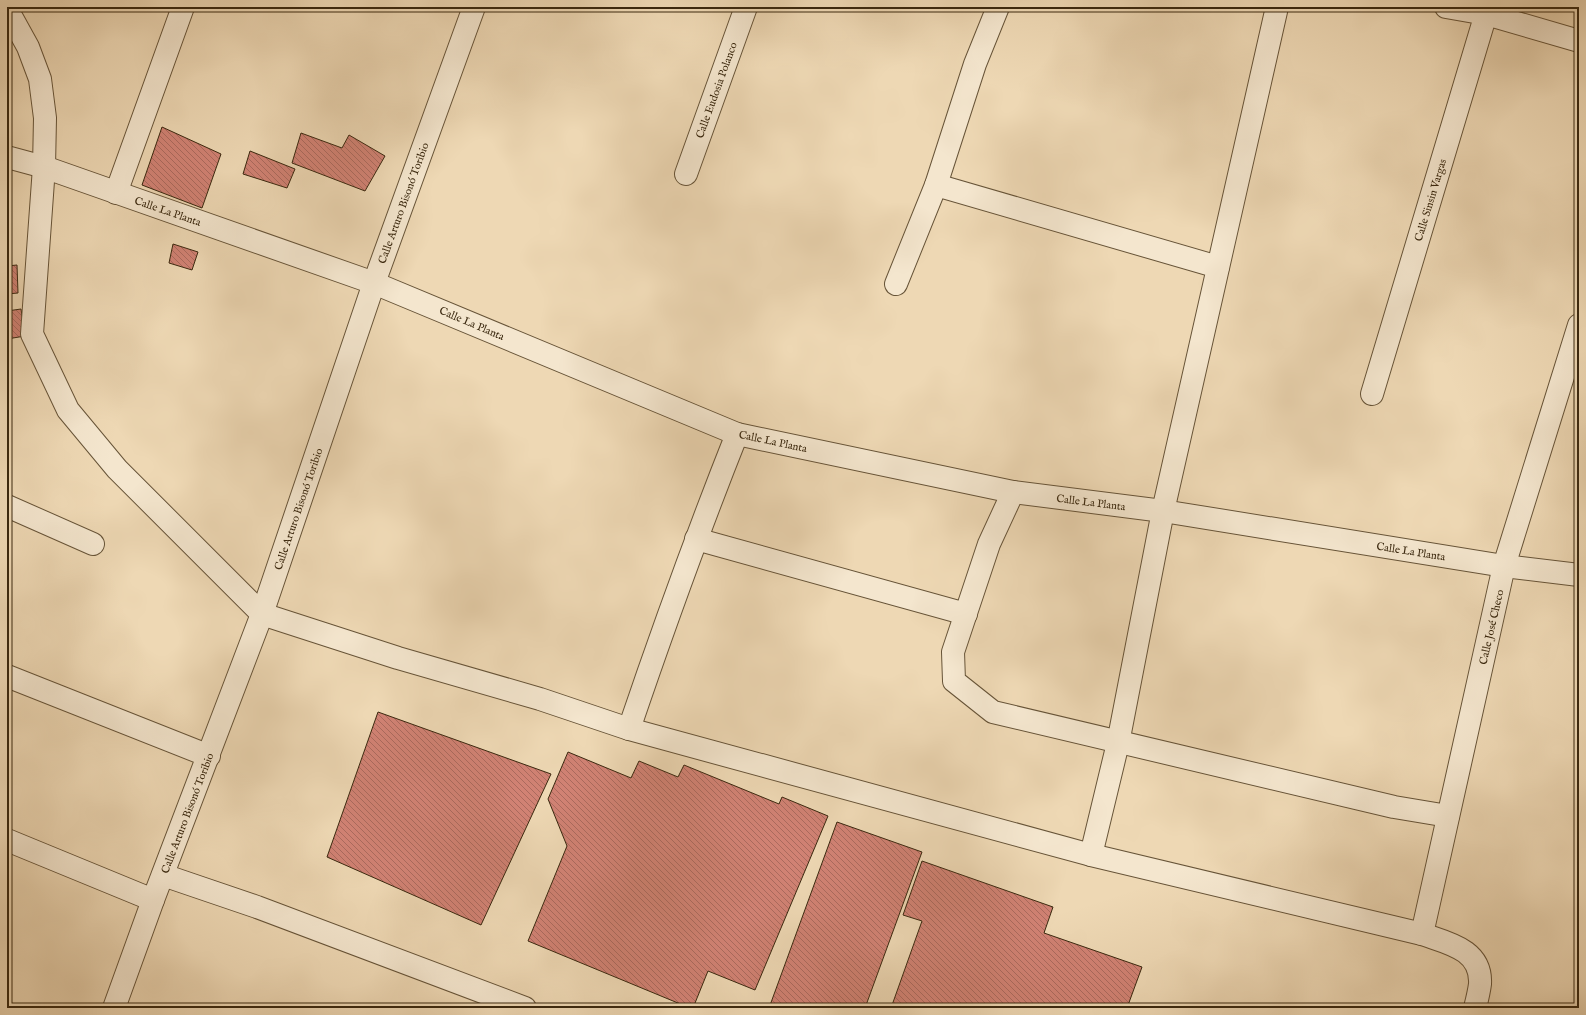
<svg xmlns="http://www.w3.org/2000/svg" width="1586" height="1015" viewBox="0 0 1586 1015" font-family="'IM FELL English',serif">
  <style>
    .building { fill: url(#building-back-hatch); stroke: #3a280f }
    .lines { fill: none; stroke-linecap: round; stroke-linejoin: round }
    .minor-casing { stroke: #675438; stroke-width: 24 }
    .minor { stroke: #f4e6ce; stroke-width: 22 }
    .labels { text-anchor: middle; stroke-width: 3; stroke-linejoin: round; paint-order: stroke }
    .street-label { font-size: 11px; fill: #3a280f; stroke: #f4e6ce }
  </style>
  <defs>
    <pattern id="building-back-hatch" width="6" height="6" patternUnits="userSpaceOnUse"><rect width="6" height="6" fill="#d18274"/><path d="M-1 5l2 2M0 0l6 6M5-1l2 2" fill="none" stroke="#ab6a5e"/></pattern>
  </defs>
  <rect width="100%" height="100%" fill="#eed8b4"/>
  <filter id="stains"><feTurbulence type="fractalNoise" baseFrequency=".005" numOctaves="4"/><feColorMatrix values="0 0 0 0 .2 0 0 0 0 .09 0 0 0 0 .02 0 0 0 .5 -.17"/></filter>
  <radialGradient id="worn" r=".72"><stop offset=".6" stop-color="#630" stop-opacity="0"/><stop offset="1" stop-color="#630" stop-opacity=".3"/></radialGradient>
  <g class="building">
    <path d="M 162,127 L 221,154 L 202,208 L 142,185 Z"/>
    <path d="M 301,133 L 342,148 L 349,135 L 385,156 L 365,191 L 292,163 Z"/>
    <path d="M 250,151 L 295,169 L 287,188 L 243,174 Z"/>
    <path d="M 173,244 L 198,252 L 192,270 L 169,263 Z"/>
    <path d="M 17,265 L 18,293 L 7,294 L 7,266 Z"/>
    <path d="M 21,309 L 25,336 L 7,339 L 7,311 Z"/>
    <path d="M 378,712 L 551,774 L 481,925 L 327,857 Z"/>
    <path d="M 568,752 L 631,778 L 639,761 L 678,777 L 684,765 L 779,804 L 782,797 L 828,816 L 755,990 L 708,971 L 693,1008 L 690,1008 L 528,941 L 567,846 L 548,799 Z"/>
    <path d="M 837,822 L 922,852 L 865,1008 L 769,1008 Z"/>
    <path d="M 922,861 L 1053,907 L 1044,933 L 1142,967 L 1127,1008 L 891,1008 L 922,921 L 903,915 Z"/>
  </g>
  <g class="lines">
    <defs>
      <g id="minor">
        <path d="M 1446,7 L 1486,14 L 1579,41"/>
        <path d="M 7,13 L 12,18 L 28,47 L 40,79 L 45,118 L 44,167 L 32,334 L 68,410 L 117,469 L 262,614 L 398,658 L 540,699 L 629,729 L 1091,855 L 1422,934 C 1447,943 1482,949 1480,984 C 1479,992 1477,1000 1475,1008"/>
        <path d="M 7,157 L 44,167 L 374,283 L 737,434 L 1013,492 L 1163,511 L 1504,566 L 1579,575"/>
        <path d="M 686,174 L 746,7"/>
        <path d="M 936,185 L 1218,267"/>
        <path d="M 116,193 L 183,7"/>
        <path d="M 896,284 L 936,185 L 975,64 L 998,7"/>
        <path d="M 1372,394 L 1488,7"/>
        <path d="M 1013,492 L 989,544 L 953,652 L 954,681 L 993,712 L 1394,807 L 1448,816"/>
        <path d="M 7,506 L 93,544"/>
        <path d="M 696,539 L 966,614"/>
        <path d="M 7,676 L 209,756"/>
        <path d="M 629,729 C 663,629 698,532 737,434"/>
        <path d="M 7,840 L 153,900"/>
        <path d="M 1091,855 L 1118,743 L 1163,511 L 1277,7"/>
        <path d="M 163,875 L 257,907 L 525,1008"/>
        <path d="M 1422,934 L 1504,566 L 1579,325"/>
        <path d="M 114,1008 L 153,900 L 262,614 L 374,283 L 474,7"/>
      </g>
    </defs>
    <use href="#minor" class="minor-casing"/>
    <use href="#minor" class="minor"/>
  </g>
  <g class="labels">
    <g class="street-label">
      <text transform="translate(716 90) rotate(-70)" y="4">Calle Eudosia Polanco</text>
      <text transform="translate(1430 200) rotate(-73)" y="4">Calle Sinsin Vargas</text>
      <text transform="translate(403 203) rotate(-70)" y="4">Calle Arturo Bisonó Toribio</text>
      <text transform="translate(168 211) rotate(19)" y="4">Calle La Planta</text>
      <text transform="translate(472 323) rotate(23)" y="4">Calle La Planta</text>
      <text transform="translate(773 441) rotate(12)" y="4">Calle La Planta</text>
      <text transform="translate(1091 502) rotate(7)" y="4">Calle La Planta</text>
      <text transform="translate(298 509) rotate(-71)" y="4">Calle Arturo Bisonó Toribio</text>
      <text transform="translate(1411 551) rotate(9)" y="4">Calle La Planta</text>
      <text transform="translate(1491 627) rotate(-77)" y="4">Calle José Checo</text>
      <text transform="translate(187 813) rotate(-69)" y="4">Calle Arturo Bisonó Toribio</text>
    </g>
  </g>
  <rect width="1586" height="1015" fill="none" stroke="#eed8b4" stroke-width="24"/>
  <rect x="8" y="8" width="1570" height="999" fill="none" stroke="#3a280f" stroke-width="2"/>
  <rect x="12" y="12" width="1562" height="991" fill="none" stroke="#3a280f"/>
  <rect width="100%" height="100%" filter="url(#stains)"/>
  <rect width="100%" height="100%" fill="url(#worn)"/>
</svg>
